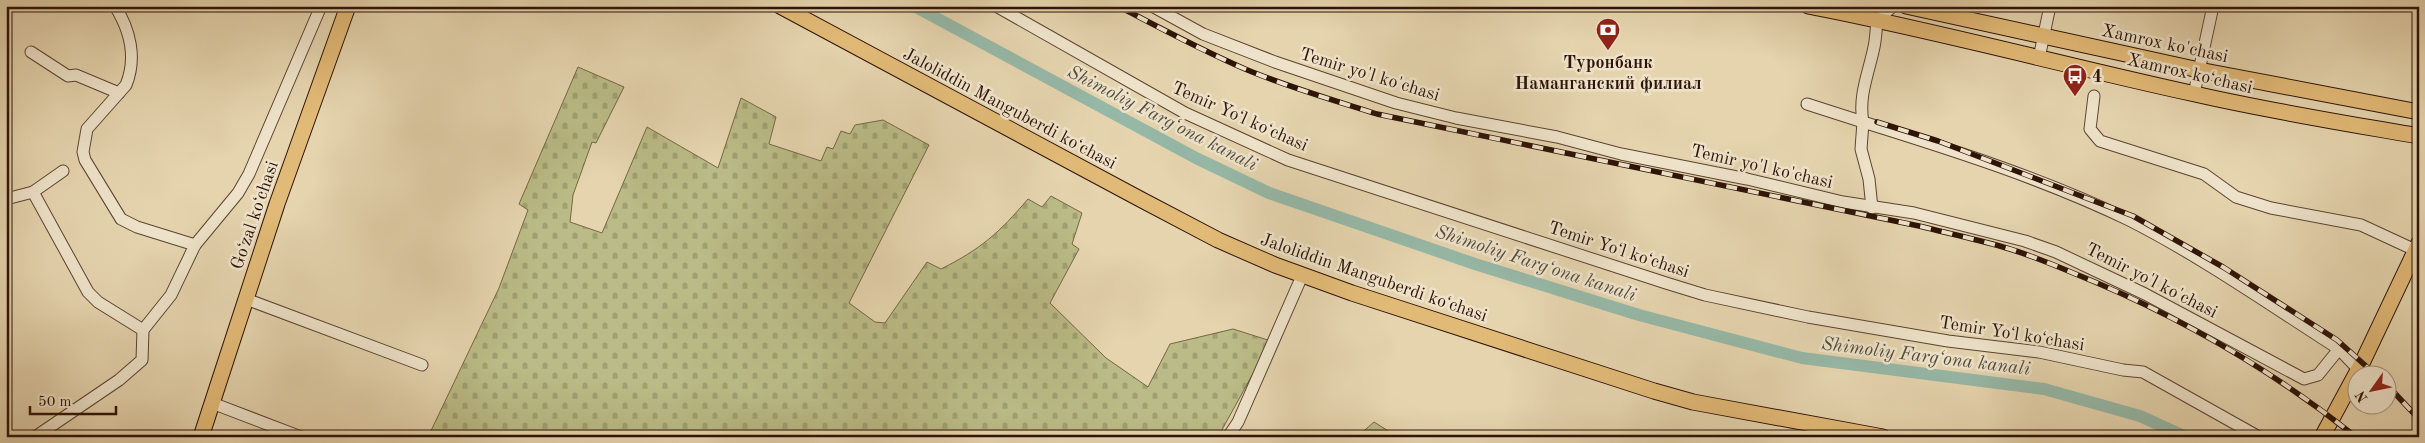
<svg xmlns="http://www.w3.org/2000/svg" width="2425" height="443" viewBox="0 0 2425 443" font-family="'Old Standard TT',serif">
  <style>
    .cemetery { fill: url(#cemetery-stones); stroke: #746746 }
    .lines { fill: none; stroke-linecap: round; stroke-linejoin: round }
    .canal { stroke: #96b8a7; stroke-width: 12 }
    .minor-casing { stroke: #5c4331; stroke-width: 13 }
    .major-casing { stroke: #2e1307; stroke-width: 17 }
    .minor { stroke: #eee3ca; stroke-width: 11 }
    .major { stroke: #e2ba77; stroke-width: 15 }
    .rail-casing { stroke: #2e1307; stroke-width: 5.5 }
    .rail { stroke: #eee3ca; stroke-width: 4; stroke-dasharray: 11; stroke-linecap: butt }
    .labels { text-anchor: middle; stroke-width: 5; stroke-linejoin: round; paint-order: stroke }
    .street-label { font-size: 18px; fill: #2e1307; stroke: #eee3ca }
    .poi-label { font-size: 18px; font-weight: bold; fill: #2e1307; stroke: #eee3ca }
    .water-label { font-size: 19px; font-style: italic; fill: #524d3f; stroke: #eee3ca }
  </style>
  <defs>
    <pattern id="cemetery-stones" width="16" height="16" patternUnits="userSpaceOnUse" patternTransform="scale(1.25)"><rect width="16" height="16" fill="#babb86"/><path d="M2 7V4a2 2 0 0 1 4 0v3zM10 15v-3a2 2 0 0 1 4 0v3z" fill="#a0a072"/></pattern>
  </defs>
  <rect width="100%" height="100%" fill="#e5d4ae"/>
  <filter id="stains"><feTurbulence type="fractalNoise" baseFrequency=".004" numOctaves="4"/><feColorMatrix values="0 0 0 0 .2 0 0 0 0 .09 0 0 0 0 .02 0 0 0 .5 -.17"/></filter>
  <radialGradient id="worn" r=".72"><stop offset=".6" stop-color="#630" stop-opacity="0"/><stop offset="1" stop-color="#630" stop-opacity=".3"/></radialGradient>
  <g class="cemetery">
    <path d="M 578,67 L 624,87 L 596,143 L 592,142 L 573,195 L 570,222 L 602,233 L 647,127 L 718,168 L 741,98 L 776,117 L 769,144 L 821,161 L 827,147 L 833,149 L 841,131 L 850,134 L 855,125 L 883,120 L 929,145 L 849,303 L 875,322 L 885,323 L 927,262 L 941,269 C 981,249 999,233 1028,199 L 1042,207 L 1051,196 L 1082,213 L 1072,244 L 1079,249 L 1050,303 L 1106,358 L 1148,387 L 1170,344 L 1233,329 L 1271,341 L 1218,437 L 428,437 L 499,288 L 528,210 L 519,204 Z"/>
    <path d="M 1374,422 L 1398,437 L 1357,437 Z"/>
  </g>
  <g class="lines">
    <path class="canal" d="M 914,6 L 1196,158 L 1269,193 L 1475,264 L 1639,315 L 1802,358 L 2044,389 L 2140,416 L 2186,437"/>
    <defs>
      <g id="minor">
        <path d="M 115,6 C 130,30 137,58 126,85 L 87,129 L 83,152 L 85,160 L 121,219 L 137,227 L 195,245"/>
        <path d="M 996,6 L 1185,113 L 1288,160 L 1666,283 L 1705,295 L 1808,317 L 1948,341 L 2039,352 L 2123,370 L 2143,372 L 2259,437"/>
        <path d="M 1152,6 L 1203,34 L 1275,62 L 1396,103 L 1456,118 L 1557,137 L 1621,154 L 1747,179 L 1843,202 L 1914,213 L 2025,241 L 2056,252 L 2145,294 L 2304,379 L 2318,375 L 2339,349"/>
        <path d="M 1893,6 L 1877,20 C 1876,29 1876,38 1874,47 C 1869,72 1858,96 1863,122 C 1953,150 2044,179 2129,220 C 2202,257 2270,305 2339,349 L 2358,369"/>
        <path d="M 31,52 L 68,76 L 76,75 L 119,93"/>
        <path d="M 2039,58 L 2050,6"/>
        <path d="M 2194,94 L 2213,6"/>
        <path d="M 2094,96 L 2090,129 L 2100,141 L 2204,174 L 2236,197 L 2271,208 L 2361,225 L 2415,250"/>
        <path d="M 1807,104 L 1863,122 L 1861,149 L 1869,179 L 1872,208"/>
        <path d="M 33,192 L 88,292 L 98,302 L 143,330"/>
        <path d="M 6,199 L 33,192 L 63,171"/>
        <path d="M 246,299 L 422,365"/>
        <path d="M 212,403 L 301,437"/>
        <path d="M 35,437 L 119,380 L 142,360 L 143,330 L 171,295 L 195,245 L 238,193 L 249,174 L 321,6"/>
        <path d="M 1228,437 L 1238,422 L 1302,276"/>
      </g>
      <g id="major">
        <path d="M 780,6 L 1140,199 L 1218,240 L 1275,265 L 1352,293 L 1654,391 L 1693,402 L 1883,437"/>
        <path d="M 1808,6 C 1938,31 2066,66 2195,94 C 2269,111 2344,123 2419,136"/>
        <path d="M 1906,6 L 2199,70 L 2419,112"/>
        <path d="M 201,437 L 277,204 L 348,6"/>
        <path d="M 2322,437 L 2363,361 L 2419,243"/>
      </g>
    </defs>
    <use href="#minor" class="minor-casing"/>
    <use href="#major" class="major-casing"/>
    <use href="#minor" class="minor"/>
    <use href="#major" class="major"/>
    <defs>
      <g id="rail">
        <path d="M 1118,6 C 1160,28 1201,50 1245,69 C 1288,87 1333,100 1377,114 L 1919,226 C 1947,233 1975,239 2003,247 C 2035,256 2065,270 2095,282 C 2189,322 2276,373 2356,437"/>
        <path d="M 1877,122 L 1938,141 L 2133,216 L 2223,267 L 2337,340 L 2377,376"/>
        <path d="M 2388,386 L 2419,419"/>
      </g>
    </defs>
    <use href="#rail" class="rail-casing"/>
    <use href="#rail" class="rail"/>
  </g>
  <defs>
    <symbol id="bank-pin" viewBox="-11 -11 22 30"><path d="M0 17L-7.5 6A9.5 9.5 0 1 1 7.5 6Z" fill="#8f2418" stroke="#eee3ca"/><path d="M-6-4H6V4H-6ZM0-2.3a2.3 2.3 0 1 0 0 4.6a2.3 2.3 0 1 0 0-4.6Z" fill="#fff"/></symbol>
    <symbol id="bus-pin" viewBox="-11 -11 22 30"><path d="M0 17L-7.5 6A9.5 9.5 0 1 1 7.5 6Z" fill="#8f2418" stroke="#eee3ca"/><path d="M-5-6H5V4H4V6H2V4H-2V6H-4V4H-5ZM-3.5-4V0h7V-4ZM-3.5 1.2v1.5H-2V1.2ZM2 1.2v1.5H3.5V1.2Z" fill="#fff"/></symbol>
  </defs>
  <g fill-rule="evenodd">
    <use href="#bank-pin" x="1594" y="16" width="28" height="38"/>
    <use href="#bus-pin" x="2061" y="62" width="28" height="38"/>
  </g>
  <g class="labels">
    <g class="street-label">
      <text transform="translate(2165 43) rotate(12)" y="6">Xamrox ko'chasi</text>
      <text transform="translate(2190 73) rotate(13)" y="6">Xamrox koʻchasi</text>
      <text transform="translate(1370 74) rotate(17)" y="6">Temir yo'l ko'chasi</text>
      <text transform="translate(1010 108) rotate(28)" y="6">Jaloliddin Manguberdi koʻchasi</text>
      <text transform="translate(1240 116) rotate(24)" y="6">Temir Yoʻl koʻchasi</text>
      <text transform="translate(1762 166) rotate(13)" y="6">Temir yo'l ko'chasi</text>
      <text transform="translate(254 215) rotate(-71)" y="6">Goʻzal koʻchasi</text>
      <text transform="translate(1619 249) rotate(18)" y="6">Temir Yoʻl koʻchasi</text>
      <text transform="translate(1374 277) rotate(19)" y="6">Jaloliddin Manguberdi koʻchasi</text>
      <text transform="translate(2152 280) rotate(27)" y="6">Temir yo'l ko'chasi</text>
      <text transform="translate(2012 333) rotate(9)" y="6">Temir Yoʻl koʻchasi</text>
    </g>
    <g class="poi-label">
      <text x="1608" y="68">Туронбанк<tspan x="1608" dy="21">Наманганский филиал</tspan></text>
      <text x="2092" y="82" text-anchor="start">4</text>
    </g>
    <g class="water-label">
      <text transform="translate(1163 117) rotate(27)" y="7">Shimoliy Fargʻona kanali</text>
      <text transform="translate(1536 262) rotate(18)" y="7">Shimoliy Fargʻona kanali</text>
      <text transform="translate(1926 355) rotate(7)" y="7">Shimoliy Fargʻona kanali</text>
    </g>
  </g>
  <rect width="2425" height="443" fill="none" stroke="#e5d4ae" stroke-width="25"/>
  <rect x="8" y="8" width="2410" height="428" fill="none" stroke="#2e1307" stroke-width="2.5"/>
  <rect x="12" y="12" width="2400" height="418" fill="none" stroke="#2e1307"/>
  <g transform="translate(2372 390) rotate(237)"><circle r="24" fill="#eee3ca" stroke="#a1907c"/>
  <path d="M0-4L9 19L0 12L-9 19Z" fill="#8f2418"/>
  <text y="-8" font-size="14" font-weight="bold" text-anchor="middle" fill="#2e1307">N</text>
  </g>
  <path d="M30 406v8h86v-8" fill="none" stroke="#2e1307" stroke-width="2.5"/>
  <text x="38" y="406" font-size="15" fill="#2e1307" stroke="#eee3ca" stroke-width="4" paint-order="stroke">50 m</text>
  <rect width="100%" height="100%" filter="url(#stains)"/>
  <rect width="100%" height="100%" fill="url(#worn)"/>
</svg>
